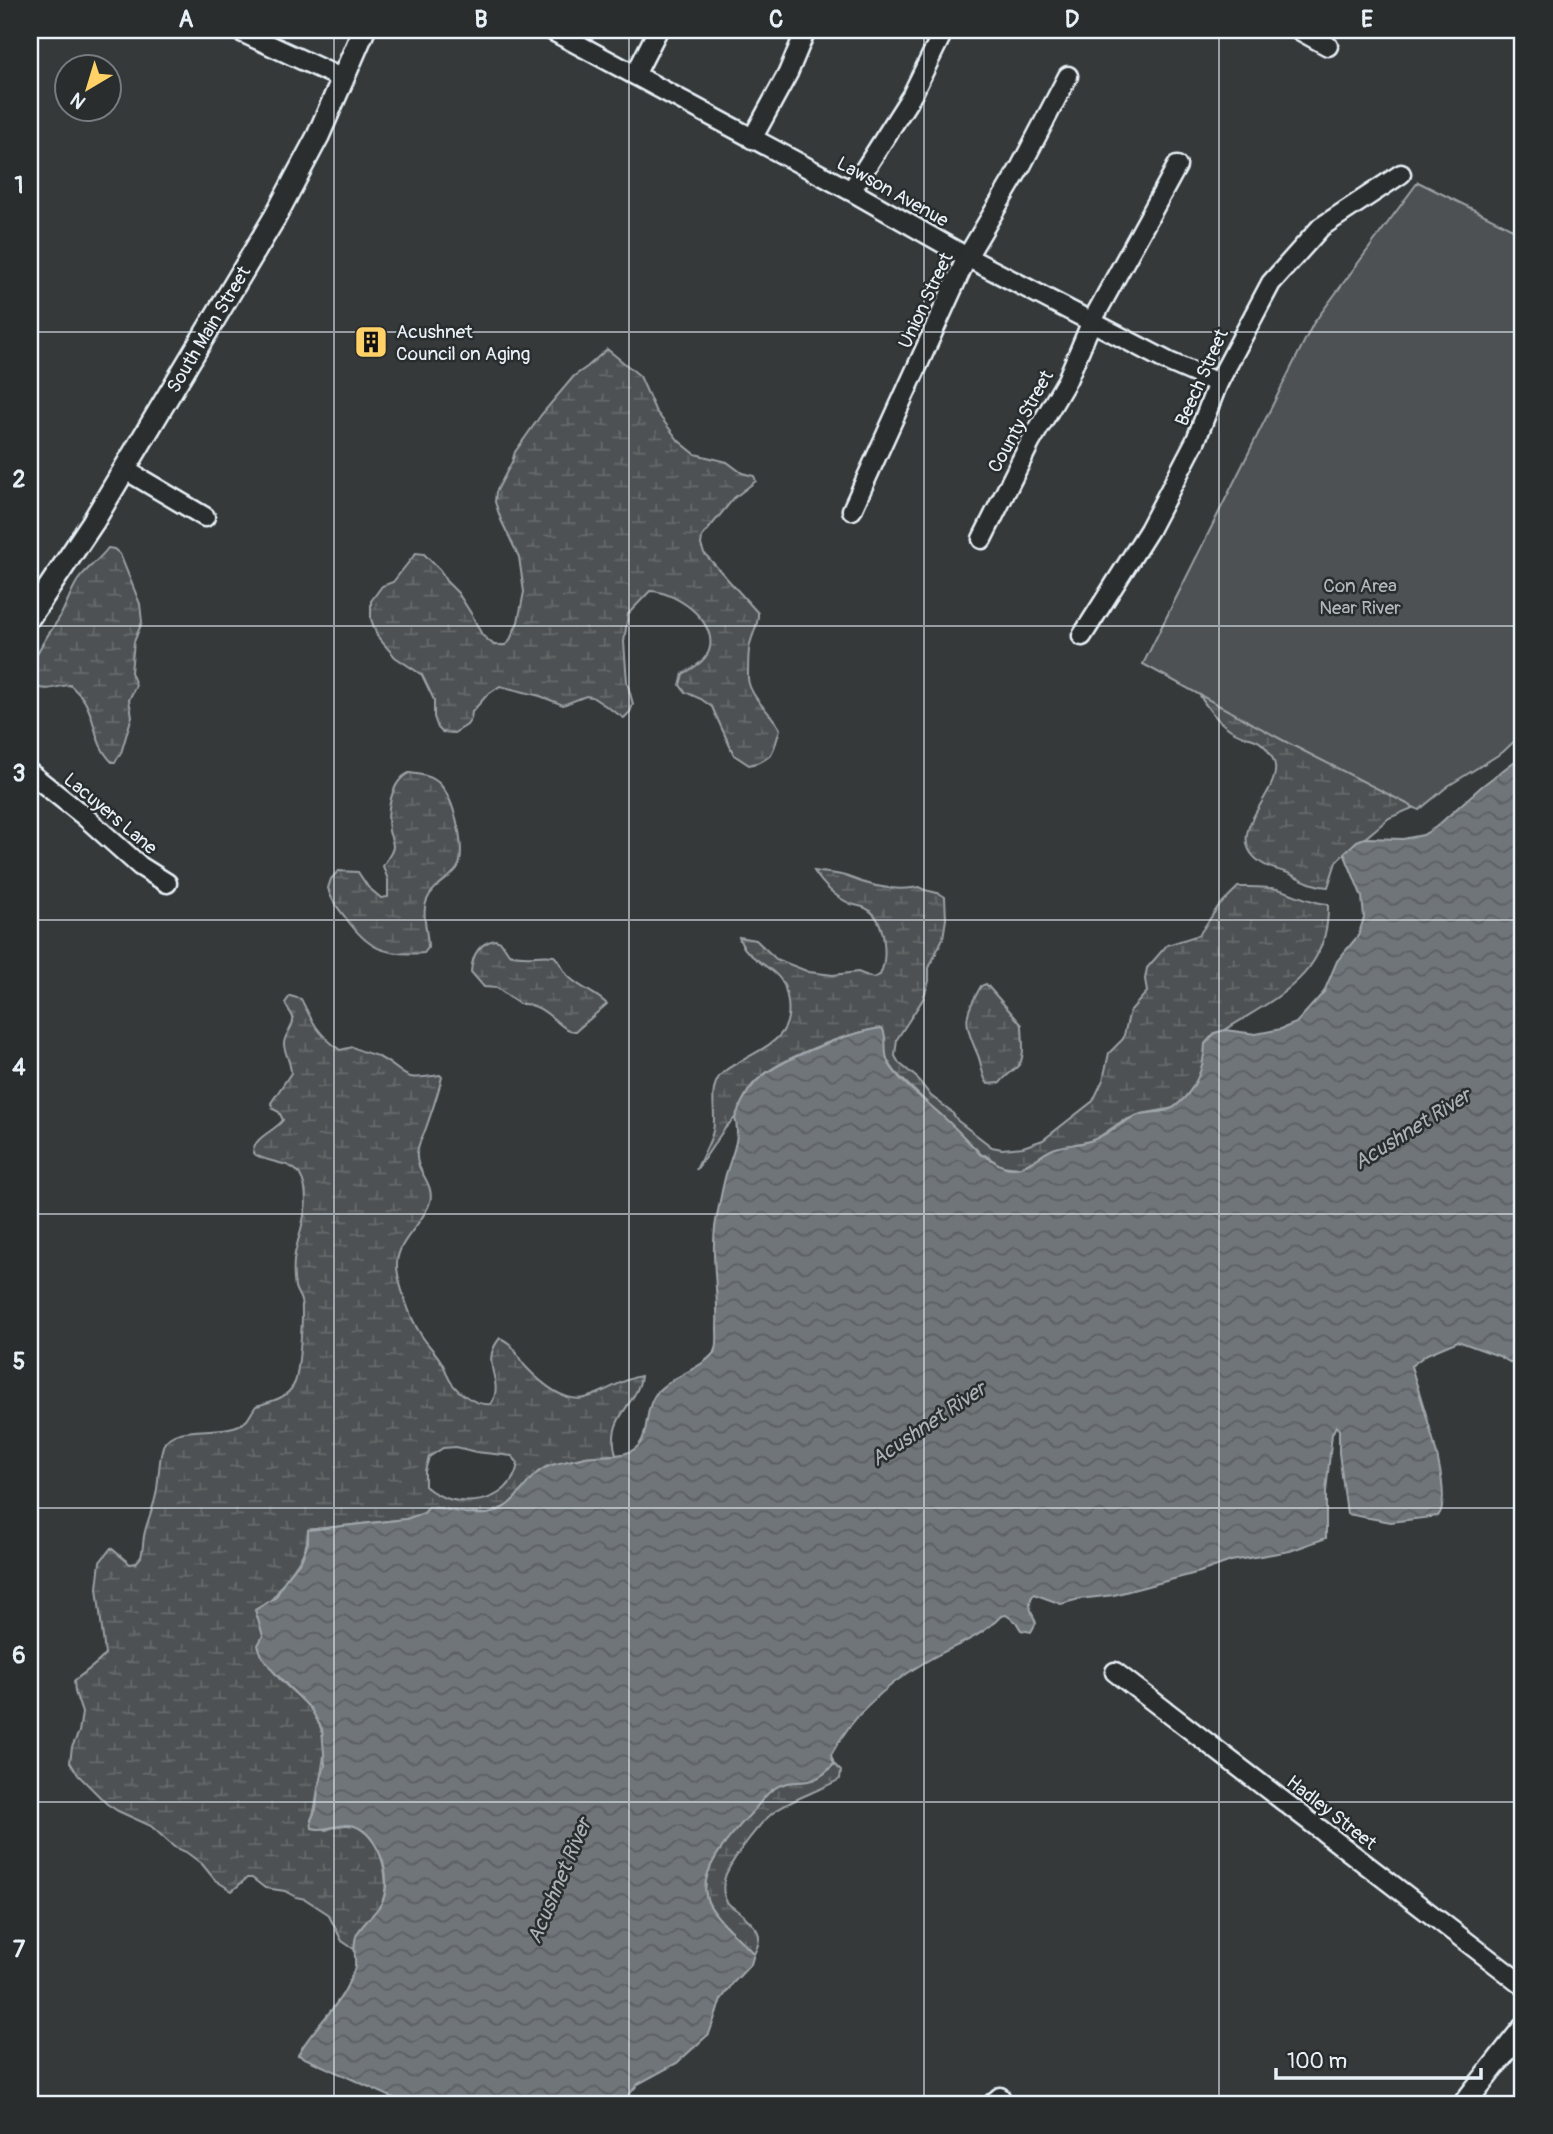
<svg xmlns="http://www.w3.org/2000/svg" width="1553" height="2134" viewBox="0 0 1553 2134" font-family="Pangolin,sans-serif">
  <style>
    .wetland { fill: url(#wetland-marsh); stroke: #9aa1a5; stroke-width: 2; fill-rule: evenodd }
    .park { fill: #4d5152; stroke: #9aa1a5; stroke-width: 2 }
    .water { fill: url(#water-waves); stroke: #a0a7ac; stroke-width: 2 }
    .lines { fill: none; stroke-linecap: round; stroke-linejoin: round }
    .minor-casing { stroke: #e8f1f8; stroke-width: 23 }
    .major-casing { stroke: #e8f1f8; stroke-width: 26 }
    .minor { stroke: #2a2d2e; stroke-width: 18 }
    .major { stroke: #2a2d2e; stroke-width: 21 }
    .grid { fill: none; stroke: #e8f1f8; stroke-width: 2; stroke-opacity: 0.55 }
    .labels { text-anchor: middle; stroke-width: 5; stroke-linejoin: round; paint-order: stroke }
    .street-label { font-size: 19px; fill: #e8f1f8; stroke: #2a2d2e }
    .poi-label { font-size: 19px; fill: #e8f1f8; stroke: #2a2d2e; text-anchor: start }
    .park-label { font-size: 19px; fill: #b2b9be; stroke: #2a2d2e }
    .water-label { font-size: 21px; font-style: italic; fill: #acb3b8; stroke: #2a2d2e }
    .neatline { fill: none; stroke: #e8f1f8; stroke-width: 2.5 }
    .grid-label { font-size: 23px; text-anchor: middle; font-weight: bold; fill: #e8f1f8 }
  </style>
  <defs>
    <pattern id="wetland-marsh" width="20" height="14" patternUnits="userSpaceOnUse" patternTransform="scale(1.75)"><rect width="20" height="14" fill="#4d5152"/><path d="M1 5h8M5 5V1M11 12h8M15 12V8" fill="none" stroke="#676a6c"/></pattern>
    <pattern id="water-waves" width="16" height="10" patternUnits="userSpaceOnUse" patternTransform="scale(1.75)"><rect width="16" height="10" fill="#707579"/><path d="M0 5q4-4 8 0t8 0" fill="none" stroke="#5b5e62"/></pattern>
  </defs>
  <rect width="100%" height="100%" fill="#35393a"/>
  <filter id="ink" filterUnits="userSpaceOnUse"><feTurbulence type="fractalNoise" baseFrequency=".0143" numOctaves="2"/><feDisplacementMap in="SourceGraphic" scale="14" xChannelSelector="R" yChannelSelector="G"/><feConvolveMatrix kernelMatrix="1 2 1 2 8 2 1 2 1" color-interpolation-filters="sRGB"/></filter>
  <g filter="url(#ink)">
    <g class="wetland">
      <path d="M 607,349 L 640,376 L 655,410 L 679,441 L 695,454 L 727,462 L 742,473 L 754,476 L 756,481 L 734,498 L 702,537 L 701,545 L 704,553 L 758,613 C 759,626 750,637 749,650 C 748,658 748,670 748,678 C 749,697 772,713 780,729 C 773,753 774,759 749,765 L 734,755 L 712,707 L 701,699 L 685,692 L 680,685 L 683,674 C 693,668 708,660 710,647 C 715,619 674,591 650,591 L 628,614 L 624,642 L 627,682 L 633,704 L 630,712 L 624,718 L 592,697 L 586,696 L 563,705 L 540,696 L 500,686 L 487,695 L 472,712 L 471,719 L 467,725 L 454,733 L 442,732 L 438,728 L 434,717 L 434,700 L 422,675 L 395,657 L 377,636 L 371,619 L 371,601 L 382,586 L 393,582 L 416,553 L 424,554 L 440,570 L 446,581 L 458,593 L 472,615 L 482,635 L 494,645 L 505,645 L 509,642 L 518,622 L 524,592 L 519,557 L 501,520 L 495,502 L 496,492 L 512,462 L 515,452 L 541,415 L 574,376 L 587,367 Z"/>
      <path d="M 108,548 L 114,549 L 120,554 L 140,604 L 142,622 L 134,642 L 131,672 L 136,685 L 129,700 L 132,716 L 121,753 L 115,762 L 112,762 C 94,745 97,723 85,702 C 82,696 75,690 70,685 C 60,685 47,692 38,687 C 16,676 51,631 58,620 C 66,607 70,592 78,580 C 87,568 99,560 108,548 Z"/>
      <path d="M 1190,675 L 1458,777 L 1424,803 L 1389,818 L 1365,838 L 1357,841 L 1336,862 L 1328,887 C 1312,886 1302,879 1288,873 C 1280,870 1271,869 1263,864 C 1215,834 1289,790 1273,759 C 1259,733 1252,743 1231,730 C 1211,717 1199,697 1190,675 Z"/>
      <path d="M 409,773 C 418,774 428,775 435,780 C 453,791 466,846 459,865 C 454,878 434,883 427,900 C 421,914 428,933 428,948 L 424,953 C 384,956 368,949 345,917 C 338,908 330,899 328,888 L 331,879 L 338,871 L 358,872 L 368,887 L 381,898 L 388,897 L 388,880 L 383,866 C 386,860 392,854 393,847 C 393,841 390,836 389,831 C 386,812 391,781 409,773 Z"/>
      <path d="M 814,871 C 825,873 837,873 848,877 C 870,886 895,892 919,887 C 928,893 936,890 945,897 L 946,919 L 943,938 L 929,968 L 929,981 L 923,999 L 897,1039 L 895,1056 L 899,1063 L 916,1077 L 931,1096 L 951,1111 L 958,1121 L 992,1147 L 1002,1149 L 1023,1147 L 1043,1140 L 1093,1101 L 1103,1080 L 1109,1053 L 1123,1039 L 1130,1011 L 1147,992 L 1145,979 L 1147,968 L 1167,945 L 1199,935 L 1218,907 L 1238,887 C 1252,887 1271,886 1284,891 C 1299,896 1313,903 1328,904 C 1330,975 1277,997 1225,1030 L 1215,1033 L 1205,1044 L 1205,1058 L 1200,1077 L 1185,1098 L 1174,1108 L 1141,1114 L 1121,1122 L 1093,1141 L 1056,1148 L 1020,1168 L 1000,1166 L 985,1155 L 982,1155 L 897,1074 C 892,1067 886,1061 885,1052 C 883,1043 887,1037 882,1028 C 847,1033 781,1057 755,1082 C 746,1091 742,1104 737,1115 C 733,1121 727,1125 723,1131 C 714,1144 706,1157 696,1170 C 701,1158 710,1144 713,1131 C 717,1113 708,1093 719,1077 C 724,1070 733,1065 741,1061 C 775,1042 798,1033 785,988 C 778,966 744,960 739,937 L 756,940 L 776,959 L 809,972 L 833,975 L 858,972 L 873,978 L 880,975 C 888,958 886,919 867,909 C 863,906 856,906 851,904 C 835,897 823,885 814,871 Z"/>
      <path d="M 495,940 L 501,942 L 509,954 C 526,959 538,954 554,956 C 561,962 563,972 570,978 C 582,989 596,993 607,1004 L 576,1031 C 559,1033 548,1002 519,1004 L 497,988 L 484,987 L 471,972 C 472,956 479,943 495,940 Z"/>
      <path d="M 986,984 L 1022,1025 C 1022,1036 1026,1058 1018,1066 C 1012,1072 1005,1076 1000,1083 L 988,1084 C 981,1075 982,1063 977,1053 C 963,1020 964,1017 981,986 Z"/>
      <path d="M 290,996 L 301,999 C 313,1023 318,1034 340,1050 L 353,1047 C 361,1052 370,1053 379,1057 C 411,1074 397,1082 440,1075 L 442,1077 C 438,1094 432,1111 426,1128 C 423,1137 418,1143 417,1153 C 415,1171 435,1183 430,1202 C 424,1223 398,1240 397,1263 C 396,1279 411,1320 420,1333 C 426,1344 436,1352 442,1363 C 446,1369 447,1377 451,1382 C 459,1394 477,1406 491,1404 C 506,1380 478,1364 500,1338 C 517,1346 514,1353 525,1366 C 539,1381 563,1403 585,1398 C 605,1393 622,1379 641,1376 C 639,1399 614,1414 614,1438 C 613,1444 615,1450 616,1455 L 587,1457 L 549,1466 L 538,1472 L 509,1505 L 489,1514 L 460,1513 L 440,1508 L 406,1519 L 308,1530 C 308,1553 297,1564 284,1582 C 278,1591 276,1597 266,1604 C 264,1625 261,1654 274,1672 C 284,1687 302,1696 312,1711 C 331,1739 324,1759 318,1789 C 316,1800 316,1809 311,1820 L 326,1830 C 332,1828 341,1824 347,1824 C 378,1825 394,1881 381,1904 C 371,1922 357,1927 354,1949 L 342,1941 L 328,1914 L 305,1899 L 296,1897 L 285,1891 L 265,1888 L 252,1878 L 247,1878 L 232,1891 L 215,1880 L 202,1864 L 186,1852 L 174,1847 L 151,1826 L 118,1811 L 107,1804 L 78,1775 L 70,1762 L 72,1747 L 79,1732 L 82,1713 L 75,1692 L 74,1681 C 82,1674 102,1661 105,1654 L 97,1588 L 100,1562 L 111,1548 L 130,1564 L 136,1563 L 141,1557 C 143,1549 143,1543 144,1536 C 147,1520 155,1505 157,1489 C 159,1475 159,1460 163,1446 C 173,1420 227,1439 247,1420 C 250,1416 253,1410 256,1406 C 272,1401 288,1399 295,1382 C 299,1371 304,1312 301,1301 C 300,1296 296,1292 295,1287 C 293,1276 293,1260 296,1249 C 301,1227 313,1197 300,1175 C 291,1160 266,1164 253,1153 C 254,1136 274,1132 283,1120 L 279,1112 L 273,1109 L 271,1103 L 291,1073 C 291,1063 285,1054 284,1045 C 283,1035 295,1027 293,1018 C 292,1013 287,1009 285,1003 ZM 456,1447 L 476,1452 L 512,1456 L 518,1463 C 512,1506 453,1512 425,1486 L 425,1471 L 429,1457 L 443,1448 Z"/>
      <path d="M 834,1764 L 841,1771 L 840,1779 C 819,1791 797,1797 777,1810 C 761,1820 734,1857 726,1874 C 723,1881 722,1893 726,1900 C 730,1908 736,1908 742,1914 C 757,1928 765,1934 754,1954 C 740,1939 717,1921 708,1902 C 694,1871 735,1831 754,1810 C 759,1804 765,1795 772,1790 C 792,1774 810,1792 834,1764 Z"/>
    </g>
    <path class="park" d="M 1418,182 L 1523,234 L 1523,733 L 1503,752 L 1448,786 L 1419,810 L 1288,743 L 1143,664 L 1313,324 Z"/>
    <path class="water" d="M 1523,755 L 1523,1370 L 1499,1356 L 1458,1341 L 1427,1354 L 1411,1366 C 1419,1394 1456,1496 1438,1516 L 1391,1522 L 1347,1514 L 1339,1453 L 1339,1430 L 1336,1426 L 1332,1434 L 1326,1492 L 1326,1538 L 1290,1551 L 1231,1561 L 1200,1572 L 1114,1595 L 1079,1599 L 1061,1604 L 1034,1594 C 1026,1603 1032,1613 1036,1623 L 1031,1632 L 1021,1630 L 1016,1622 L 1006,1615 L 1001,1616 C 978,1640 954,1645 927,1661 C 887,1684 853,1714 831,1755 L 834,1764 C 808,1794 794,1773 772,1790 C 765,1795 759,1804 754,1810 C 735,1831 694,1871 708,1902 C 717,1921 740,1939 754,1954 L 751,1964 L 733,1983 L 721,2000 L 709,2034 L 677,2063 L 638,2084 L 621,2104 L 407,2104 L 298,2055 C 311,2029 335,2012 347,1986 C 350,1980 354,1972 355,1966 C 356,1955 352,1944 357,1934 C 363,1923 374,1915 381,1904 C 394,1883 381,1840 359,1828 C 344,1819 328,1833 312,1828 L 311,1820 L 316,1809 L 318,1789 L 325,1765 L 322,1729 L 311,1709 L 273,1671 L 262,1656 L 258,1645 L 263,1636 L 255,1610 L 276,1597 L 283,1583 L 302,1559 L 308,1542 L 308,1530 L 406,1519 L 424,1513 L 429,1507 C 449,1508 467,1516 487,1514 C 519,1509 525,1474 549,1466 C 560,1462 574,1460 585,1457 C 601,1454 624,1459 637,1447 C 651,1434 642,1407 660,1389 C 674,1376 709,1365 716,1349 C 718,1343 717,1334 717,1328 C 719,1292 710,1256 716,1221 C 719,1206 722,1189 726,1174 C 732,1154 741,1138 735,1118 C 740,1106 745,1094 754,1084 C 775,1060 851,1032 882,1028 C 889,1039 882,1052 889,1064 C 902,1084 921,1097 939,1113 C 954,1126 968,1141 981,1155 C 994,1158 999,1169 1015,1168 C 1027,1168 1041,1154 1053,1149 C 1066,1144 1082,1145 1095,1139 C 1110,1133 1121,1122 1136,1116 C 1150,1110 1166,1115 1177,1105 C 1195,1090 1204,1068 1205,1044 L 1215,1033 L 1225,1030 L 1256,1034 L 1281,1029 L 1296,1023 L 1324,992 L 1337,961 L 1358,936 L 1364,918 L 1362,897 L 1344,853 L 1357,841 L 1365,838 L 1403,839 L 1423,835 L 1436,827 L 1482,786 Z"/>
    <g class="lines">
      <defs>
        <g id="minor">
          <path d="M 237,30 L 343,79"/>
          <path d="M 551,30 L 851,191 L 967,257 L 1169,362 L 1218,383"/>
          <path d="M 1299,30 L 1328,46"/>
          <path d="M 635,75 L 658,30"/>
          <path d="M 752,139 L 788,73 L 806,30"/>
          <path d="M 851,191 L 912,95 L 944,30"/>
          <path d="M 124,469 L 205,517"/>
          <path d="M 852,510 L 967,257 L 1021,166 L 1068,76"/>
          <path d="M 982,539 L 1030,443 L 1067,380 L 1092,321 L 1177,166"/>
          <path d="M 1082,636 L 1149,530 L 1196,440 L 1218,383 L 1271,283 L 1321,227 L 1401,174"/>
          <path d="M 30,773 L 84,816 L 140,866 L 167,883"/>
          <path d="M 1115,1672 L 1523,1985"/>
          <path d="M 992,2104 L 1000,2097"/>
        </g>
        <g id="major">
          <path d="M 30,616 L 93,522 L 275,217 L 318,136 L 364,30"/>
          <path d="M 1464,2104 L 1523,2029"/>
        </g>
      </defs>
      <use href="#minor" class="minor-casing"/>
      <use href="#major" class="major-casing"/>
      <use href="#minor" class="minor"/>
      <use href="#major" class="major"/>
    </g>
  </g>
  <path class="grid" d="M 334,30 L 334,2104M 629,30 L 629,2104M 924,30 L 924,2104M 1219,30 L 1219,2104M 30,332 L 1523,332M 30,626 L 1523,626M 30,920 L 1523,920M 30,1214 L 1523,1214M 30,1508 L 1523,1508M 30,1802 L 1523,1802"/>
  <defs>
    <symbol id="building-square" viewBox="-11 -11 22 22"><rect x="-9" y="-9" width="18" height="18" rx="4" fill="#ffd166" stroke="#2a2d2e"/><path d="M-4-6H4V6H1V3H-1V6H-4ZM-2.5-4.3h1.7v1.8h-1.7ZM.8-4.3h1.7v1.8H.8ZM-2.5-1h1.7V.8h-1.7ZM.8-1h1.7V.8H.8Z" fill="#111"/></symbol>
  </defs>
  <g fill-rule="evenodd">
    <use href="#building-square" x="352" y="323" width="38" height="38"/>
  </g>
  <g class="labels">
    <g class="street-label">
      <text transform="translate(893 191) rotate(29)" y="7">Lawson Avenue</text>
      <text transform="translate(925 300) rotate(-65)" y="7">Union Street</text>
      <text transform="translate(208 329) rotate(-59)" y="7">South Main Street</text>
      <text transform="translate(1201 377) rotate(-66)" y="7">Beech Street</text>
      <text transform="translate(1020 421) rotate(-61)" y="7">County Street</text>
      <text transform="translate(111 813) rotate(40)" y="7">Lacuyers Lane</text>
      <text transform="translate(1332 1812) rotate(38)" y="7">Hadley Street</text>
    </g>
    <g class="poi-label">
      <text x="396" y="338">Acushnet<tspan x="396" dy="22">Council on Aging</tspan></text>
    </g>
    <g class="park-label">
      <text x="1360" y="592">Con Area<tspan x="1360" dy="22">Near River</tspan></text>
    </g>
    <g class="water-label">
      <text transform="translate(1412 1129) rotate(-32)" y="7">Acushnet River</text>
      <text transform="translate(928 1424) rotate(-34)" y="7">Acushnet River</text>
      <text transform="translate(559 1881) rotate(-67)" y="7">Acushnet River</text>
    </g>
  </g>
  <rect width="1553" height="2134" fill="none" stroke="#2a2d2e" stroke-width="77"/>
  <g transform="translate(88 88) rotate(218)"><circle r="33" fill="#2a2d2e" stroke="#767b7f" stroke-width="2"/>
  <path d="M0-5L12 26L0 18L-12 26Z" fill="#ffd166"/>
  <text y="-10" font-size="19" font-weight="bold" text-anchor="middle" fill="#e8f1f8">N</text>
  </g>
  <path d="M1276 2068v10h205v-10" fill="none" stroke="#e8f1f8" stroke-width="3.5"/>
  <text x="1287" y="2068" font-size="21" fill="#e8f1f8" stroke="#2a2d2e" stroke-width="5" paint-order="stroke">100 m</text>
  <rect x="38" y="38" width="1476" height="2058" class="neatline"/>
  <g class="grid-label">
    <text x="186" y="27">A</text>
    <text x="481" y="27">B</text>
    <text x="776" y="27">C</text>
    <text x="1072" y="27">D</text>
    <text x="1367" y="27">E</text>
    <text x="19" y="193">1</text>
    <text x="19" y="487">2</text>
    <text x="19" y="781">3</text>
    <text x="19" y="1075">4</text>
    <text x="19" y="1369">5</text>
    <text x="19" y="1663">6</text>
    <text x="19" y="1957">7</text>
  </g>
</svg>
